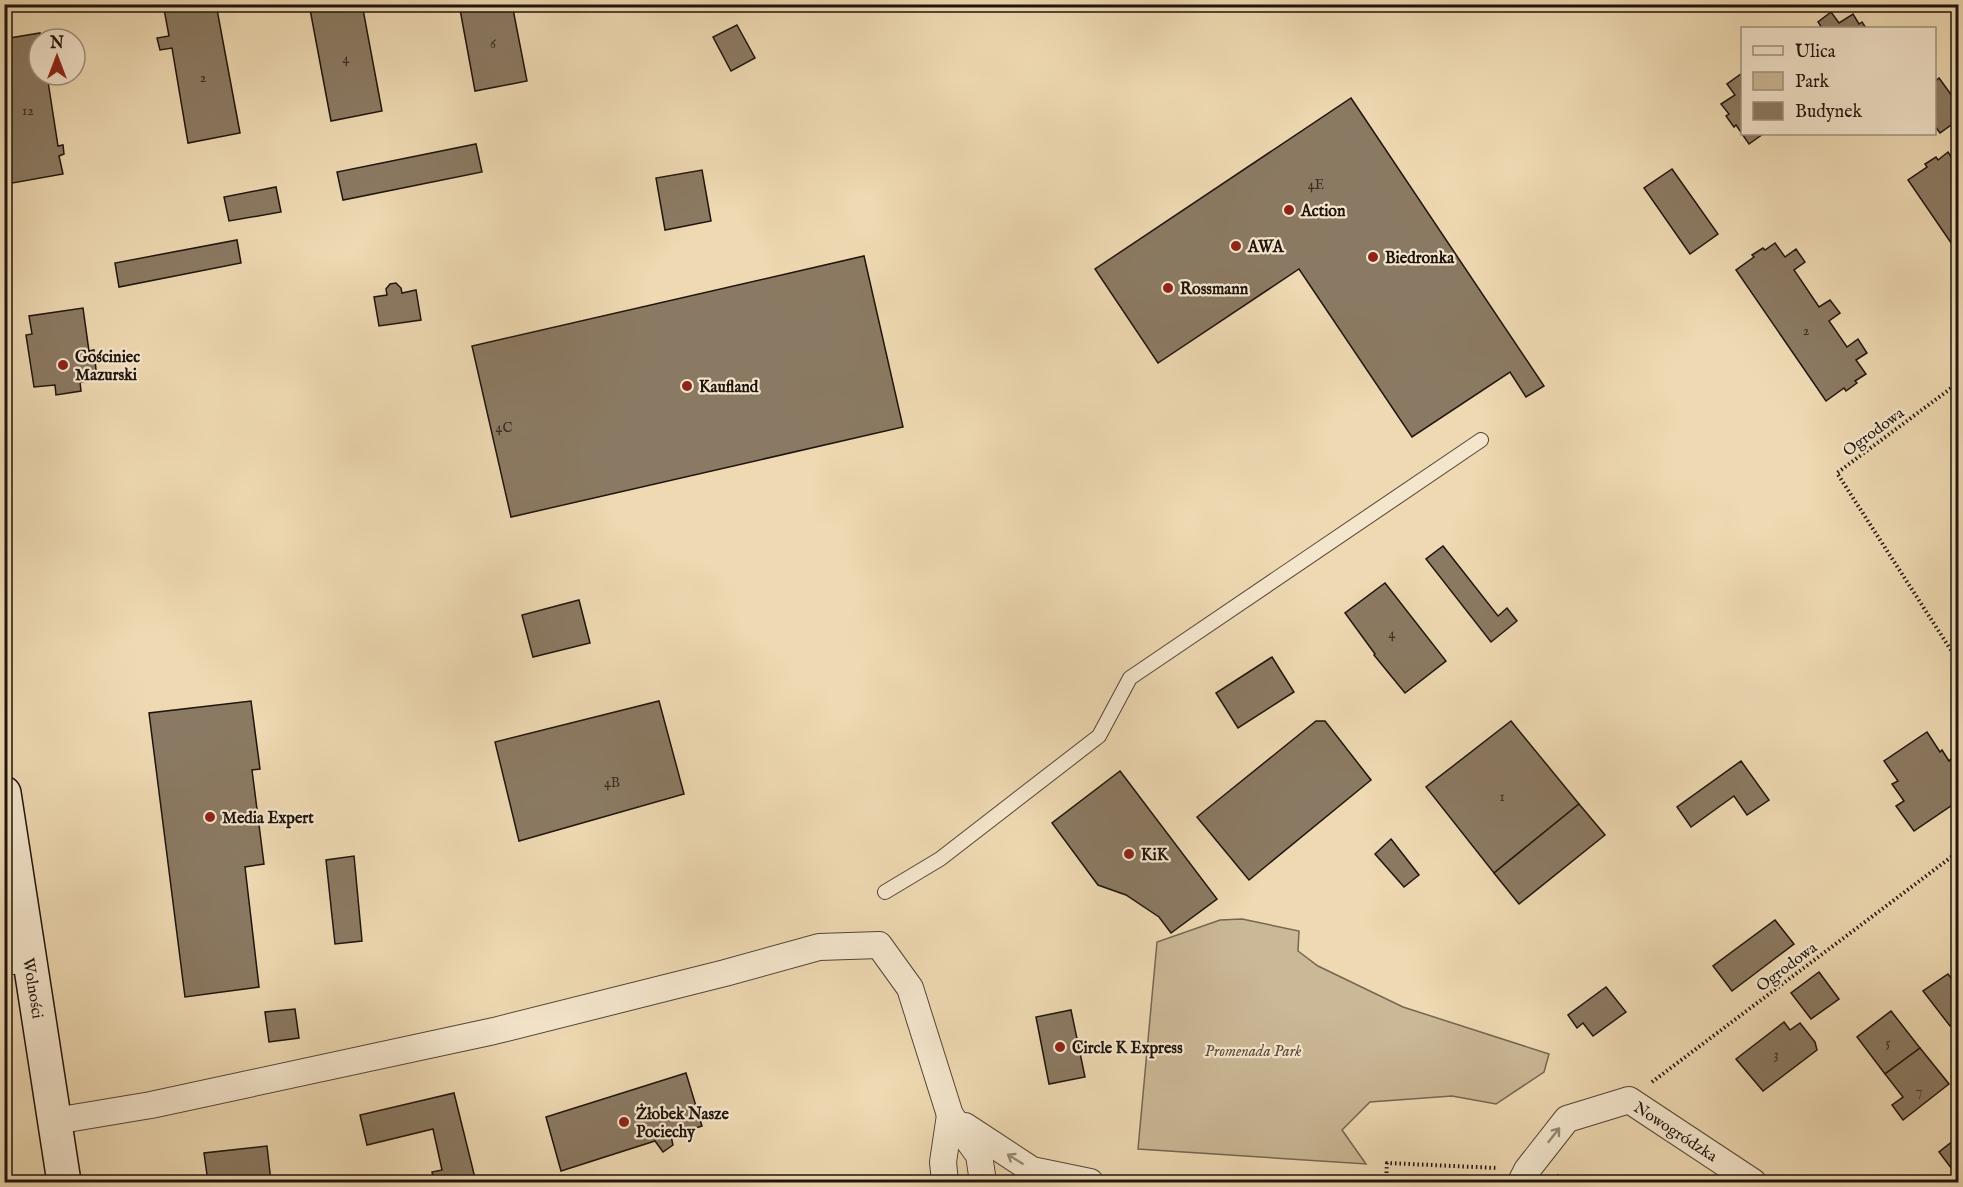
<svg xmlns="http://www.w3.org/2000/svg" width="1963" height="1187" viewBox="0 0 1963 1187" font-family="'IM FELL English',serif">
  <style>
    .green { fill: #cbb896; stroke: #756652; stroke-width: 1.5 }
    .building { fill: #8b7a63; stroke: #1f140d; stroke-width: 1.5 }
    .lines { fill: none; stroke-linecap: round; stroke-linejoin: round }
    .lane-casing { stroke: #534536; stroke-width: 16 }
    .street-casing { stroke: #534536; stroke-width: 28 }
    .secondary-casing { stroke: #1f140d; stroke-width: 36 }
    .path { stroke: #1f140d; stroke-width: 4; stroke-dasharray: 1.5 3; stroke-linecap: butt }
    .lane { stroke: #f4e6cd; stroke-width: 14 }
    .street { stroke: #f4e6cd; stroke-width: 26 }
    .secondary { stroke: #f4e6cd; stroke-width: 33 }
    .oneway { stroke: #948877 }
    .poi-dot { fill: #8f2418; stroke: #f4e6cd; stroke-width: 2 }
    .labels { text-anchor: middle; stroke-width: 4.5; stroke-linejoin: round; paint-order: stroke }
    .number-label { font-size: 14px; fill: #3a2e22 }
    .poi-label { font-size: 16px; font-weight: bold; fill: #1f140d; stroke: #f4e6cd; text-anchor: start }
    .street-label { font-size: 16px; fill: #1f140d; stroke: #f4e6cd }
    .park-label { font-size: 16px; font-style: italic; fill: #5b4d3d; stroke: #f4e6cd }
  </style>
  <rect width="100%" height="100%" fill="#eed9b2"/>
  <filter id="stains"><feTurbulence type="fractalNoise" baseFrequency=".00333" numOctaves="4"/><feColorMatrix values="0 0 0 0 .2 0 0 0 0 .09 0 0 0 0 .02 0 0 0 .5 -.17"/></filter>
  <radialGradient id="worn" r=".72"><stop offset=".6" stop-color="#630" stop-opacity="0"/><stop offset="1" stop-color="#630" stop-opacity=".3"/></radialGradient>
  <path class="green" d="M 1242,919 L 1299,931 L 1298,951 L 1318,966 L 1403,1007 L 1549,1054 L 1544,1072 L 1496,1104 L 1452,1096 L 1370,1102 L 1342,1130 L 1366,1164 L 1138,1149 L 1157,942 L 1220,920 Z"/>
  <g class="building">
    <path d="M 188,4 L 216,4 L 240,133 L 188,143 L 172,48 L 160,50 L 157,38 L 169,36 L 164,9 Z"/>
    <path d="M 309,4 L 362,4 L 382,111 L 331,121 Z"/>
    <path d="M 459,4 L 512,4 L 527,81 L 475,91 Z"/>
    <path d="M 1831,12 L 1839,23 L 1853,14 L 1859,24 L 1862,22 L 1866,28 L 1822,28 L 1818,22 Z"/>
    <path d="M 737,25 L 755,58 L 731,71 L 713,37 Z"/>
    <path d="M 40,33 L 39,75 L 47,75 L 58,146 L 63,145 L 64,154 L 59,156 L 63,174 L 7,184 L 4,166 L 4,39 Z"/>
    <path d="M 1741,74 L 1742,134 L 1763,134 L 1749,144 L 1736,125 L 1734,127 L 1726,116 L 1729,114 L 1721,104 L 1735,95 L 1727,84 Z"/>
    <path d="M 1939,78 L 1958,104 L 1958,120 L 1940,133 L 1934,125 L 1934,82 Z"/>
    <path d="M 1351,98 L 1544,386 L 1526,397 L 1510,372 L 1412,437 L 1299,269 L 1158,363 L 1095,269 Z"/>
    <path d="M 476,144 L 482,172 L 343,200 L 337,172 Z"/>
    <path d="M 1948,152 L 1957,166 L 1958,165 L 1958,253 L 1908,180 L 1927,167 L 1925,164 L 1936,157 L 1938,160 Z"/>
    <path d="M 1672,169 L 1718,234 L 1690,254 L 1644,188 Z"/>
    <path d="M 702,170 L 711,221 L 665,230 L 656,178 Z"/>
    <path d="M 276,187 L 281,212 L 229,221 L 224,197 Z"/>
    <path d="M 237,240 L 241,263 L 119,287 L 115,263 Z"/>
    <path d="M 1775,243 L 1785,257 L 1796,249 L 1805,262 L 1794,270 L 1819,307 L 1830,300 L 1840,313 L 1829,321 L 1847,347 L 1858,339 L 1867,353 L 1856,360 L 1866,374 L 1855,381 L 1857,383 L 1846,391 L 1844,388 L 1826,401 L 1736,270 L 1754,257 L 1752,255 L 1763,248 L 1765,250 Z"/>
    <path d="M 864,256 L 903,427 L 511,517 L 472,346 Z"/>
    <path d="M 396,283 L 401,288 L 402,293 L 416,290 L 421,320 L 379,326 L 374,297 L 387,295 L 386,289 L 390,284 Z"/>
    <path d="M 83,308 L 89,351 L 94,350 L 97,380 L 80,382 L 81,391 L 56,395 L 55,385 L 34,387 L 26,335 L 32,334 L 29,316 Z"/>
    <path d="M 1443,546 L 1498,616 L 1507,608 L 1517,621 L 1491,642 L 1426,559 Z"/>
    <path d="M 1385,583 L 1446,661 L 1405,693 L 1374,655 L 1375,654 L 1345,613 Z"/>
    <path d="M 579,600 L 590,643 L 533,657 L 522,615 Z"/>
    <path d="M 1272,657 L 1294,692 L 1238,728 L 1216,693 Z"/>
    <path d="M 251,701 L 260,769 L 252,770 L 264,864 L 245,867 L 259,987 L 185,997 L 149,713 Z"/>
    <path d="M 659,701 L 684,794 L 519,841 L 495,742 Z"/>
    <path d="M 1316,721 L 1325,721 L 1371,780 L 1249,880 L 1197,817 Z"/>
    <path d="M 1511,721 L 1579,804 L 1494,873 L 1426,787 Z"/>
    <path d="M 1927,732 L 1940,752 L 1942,750 L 1949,761 L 1952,758 L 1957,765 L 1958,763 L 1958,801 L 1914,831 L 1896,806 L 1904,801 L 1892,784 L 1898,781 L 1884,761 Z"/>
    <path d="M 1741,761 L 1769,800 L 1747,815 L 1734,796 L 1691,827 L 1677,807 Z"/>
    <path d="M 1120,771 L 1217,899 L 1171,933 L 1159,917 L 1126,895 L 1098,885 L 1052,823 Z"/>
    <path d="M 1579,804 L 1605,835 L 1519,904 L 1494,873 Z"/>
    <path d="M 1391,839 L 1419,875 L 1404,887 L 1375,854 Z"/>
    <path d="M 354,856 L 362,941 L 335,944 L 326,860 Z"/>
    <path d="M 1775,920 L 1794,944 L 1732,991 L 1713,966 Z"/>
    <path d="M 1819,972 L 1839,999 L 1811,1019 L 1791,993 Z"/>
    <path d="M 1948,974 L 1958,987 L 1958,989 L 1952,993 L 1958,1001 L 1958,1019 L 1950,1026 L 1923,991 Z"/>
    <path d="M 1606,987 L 1626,1012 L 1593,1036 L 1583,1023 L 1577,1028 L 1568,1015 Z"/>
    <path d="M 295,1009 L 299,1038 L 269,1042 L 265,1012 Z"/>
    <path d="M 1071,1010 L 1085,1077 L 1049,1084 L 1036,1017 Z"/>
    <path d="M 1891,1011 L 1920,1048 L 1885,1074 L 1857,1037 Z"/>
    <path d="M 1784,1022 L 1790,1030 L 1800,1023 L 1815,1042 L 1817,1050 L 1763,1091 L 1736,1059 Z"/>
    <path d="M 1920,1048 L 1949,1084 L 1903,1120 L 1892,1105 L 1903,1097 L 1885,1074 Z"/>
    <path d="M 686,1073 L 702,1126 L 671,1136 L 673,1145 L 663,1152 L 655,1141 L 561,1171 L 546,1117 Z"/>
    <path d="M 454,1093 L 476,1182 L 434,1182 L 432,1172 L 442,1170 L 433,1129 L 367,1145 L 360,1115 Z"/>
    <path d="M 1958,1137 L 1958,1177 L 1939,1152 Z"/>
    <path d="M 267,1146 L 271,1182 L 208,1182 L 204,1153 Z"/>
  </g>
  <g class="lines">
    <defs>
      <path id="lane" d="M 885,892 L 940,859 L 1099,736 L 1130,678 L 1481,440"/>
      <g id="street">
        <path d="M 4,962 L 29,959"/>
        <path d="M 55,1121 L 151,1105 L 494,1031 L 725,973 L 819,947 L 879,945 L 910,988 L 950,1115 L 979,1155 L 983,1182"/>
        <path d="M 965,1126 L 1032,1170 L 1090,1182"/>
        <path d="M 945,1182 L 943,1162 L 950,1115"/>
        <path d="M 1521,1182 L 1527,1170 L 1567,1119 L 1629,1100 L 1753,1182"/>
      </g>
      <path id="secondary" d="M 4,793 L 64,1182"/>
    </defs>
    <use href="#lane" class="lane-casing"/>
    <use href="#street" class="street-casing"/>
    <use href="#secondary" class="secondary-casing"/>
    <g class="path">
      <path d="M 1958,383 L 1837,473 L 1958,661"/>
      <path d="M 1652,1082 L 1958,852"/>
      <path d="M 1557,1176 L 1592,1182"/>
      <path d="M 1386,1182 L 1387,1163 L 1497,1168"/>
    </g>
    <use href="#lane" class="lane"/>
    <use href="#street" class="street"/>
    <use href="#secondary" class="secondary"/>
  </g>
  <defs><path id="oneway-shaft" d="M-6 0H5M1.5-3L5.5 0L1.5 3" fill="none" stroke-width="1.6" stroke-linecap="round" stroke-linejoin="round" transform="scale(1.5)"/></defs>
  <g class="oneway">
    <use href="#oneway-shaft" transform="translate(1554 1135) rotate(-52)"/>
    <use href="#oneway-shaft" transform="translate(1015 1159) rotate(-148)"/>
  </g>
  <g class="poi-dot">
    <circle cx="1289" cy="210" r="6"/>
    <circle cx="1236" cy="246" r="6"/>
    <circle cx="1373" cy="257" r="6"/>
    <circle cx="1168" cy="288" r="6"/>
    <circle cx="63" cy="365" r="6"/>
    <circle cx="687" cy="386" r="6"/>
    <circle cx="210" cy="817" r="6"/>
    <circle cx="1129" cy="854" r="6"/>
    <circle cx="1060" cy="1047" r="6"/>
    <circle cx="624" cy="1122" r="6"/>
  </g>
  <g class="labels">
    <g class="number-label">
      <text x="493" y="48">6</text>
      <text x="346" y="63">4</text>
      <text x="203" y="82">2</text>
      <text x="28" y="115">12</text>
      <text x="1316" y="189">4E</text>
      <text x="1806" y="335">2</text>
      <text x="504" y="432">4C</text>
      <text x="1392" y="638">4</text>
      <text x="612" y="787">4B</text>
      <text x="1502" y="801">1</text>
      <text x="1888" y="1047">5</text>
      <text x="1776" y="1059">3</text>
      <text x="1919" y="1095">7</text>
    </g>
    <g class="poi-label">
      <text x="1301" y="216">Action</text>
      <text x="1248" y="252">AWA</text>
      <text x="1385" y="263">Biedronka</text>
      <text x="1180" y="294">Rossmann</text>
      <text x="75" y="362">Gościniec<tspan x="75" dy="18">Mazurski</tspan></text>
      <text x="699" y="392">Kaufland</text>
      <text x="222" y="823">Media Expert</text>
      <text x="1141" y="860">KiK</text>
      <text x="1072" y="1053">Circle K Express</text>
      <text x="636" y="1119">Żłobek Nasze<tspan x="636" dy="18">Pociechy</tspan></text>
    </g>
    <g class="street-label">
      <text transform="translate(1873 431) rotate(-36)" y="6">Ogrodowa</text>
      <text transform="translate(1786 966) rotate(-37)" y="6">Ogrodowa</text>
      <text transform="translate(34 988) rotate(81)" y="6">Wolności</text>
      <text transform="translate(1676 1131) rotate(33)" y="6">Nowogródzka</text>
    </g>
    <g class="park-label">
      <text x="1253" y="1056">Promenada Park</text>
    </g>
  </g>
  <rect width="1963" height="1187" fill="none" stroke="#eed9b2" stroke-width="24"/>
  <rect x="6" y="6" width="1951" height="1175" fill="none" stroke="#1f140d" stroke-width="3"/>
  <rect x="12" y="12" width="1939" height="1163" fill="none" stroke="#1f140d" stroke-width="1.5"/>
  <rect x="1741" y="27" width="195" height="108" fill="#f4e6cd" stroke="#9f9280" stroke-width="1.5"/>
  <rect x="1753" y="46" width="30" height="9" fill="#f4e6cd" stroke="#9f9280" stroke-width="1.5"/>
  <text x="1795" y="57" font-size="18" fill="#1f140d">Ulica</text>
  <rect x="1753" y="72" width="30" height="18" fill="#cbb896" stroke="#9f9280" stroke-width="1.5"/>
  <text x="1795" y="87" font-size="18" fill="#1f140d">Park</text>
  <rect x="1753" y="102" width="30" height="18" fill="#8b7a63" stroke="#9f9280" stroke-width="1.5"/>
  <text x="1795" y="117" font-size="18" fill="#1f140d">Budynek</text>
  <g transform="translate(57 57)"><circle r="28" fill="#f4e6cd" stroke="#9f9280" stroke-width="1.5"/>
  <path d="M0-4.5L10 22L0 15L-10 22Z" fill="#8f2418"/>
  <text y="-9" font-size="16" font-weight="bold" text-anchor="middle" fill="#1f140d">N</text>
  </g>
  <rect width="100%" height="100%" filter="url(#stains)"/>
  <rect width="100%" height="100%" fill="url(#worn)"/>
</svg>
